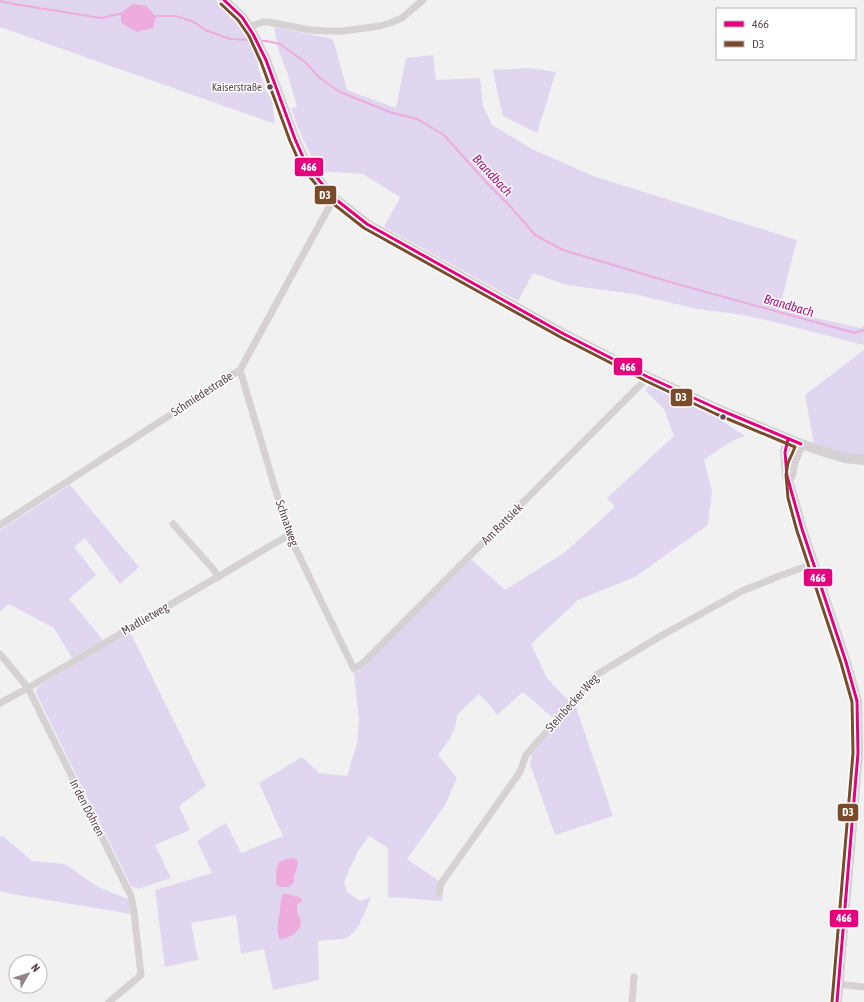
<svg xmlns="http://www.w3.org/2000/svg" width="864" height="1002" viewBox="0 0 864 1002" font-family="'Asap Condensed',sans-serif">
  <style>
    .green { fill: #e0d6f0; fill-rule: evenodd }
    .water { fill: #edacdd }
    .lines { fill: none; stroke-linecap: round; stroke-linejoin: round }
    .stream { stroke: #edacdd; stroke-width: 2 }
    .street { stroke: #d6d2d4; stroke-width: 7 }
    .secondary { stroke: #d6d1d3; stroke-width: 10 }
    .bus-1-casing { stroke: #fff; stroke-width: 6 }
    .bus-2-casing { stroke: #fff; stroke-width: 6 }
    .bus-1 { stroke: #e5007d; stroke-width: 3 }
    .bus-2 { stroke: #7a4b2a; stroke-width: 3 }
    .bus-dot { fill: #5d4853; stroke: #fff; stroke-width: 1.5 }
    .labels { text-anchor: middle; stroke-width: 3; stroke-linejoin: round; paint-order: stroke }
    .bus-label { font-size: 11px; fill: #5d4853; stroke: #fff; text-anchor: end }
    .street-label { font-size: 12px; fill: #5d4853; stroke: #fff }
    .water-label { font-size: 13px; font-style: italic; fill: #a90f85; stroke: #fff }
    .line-badge { stroke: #fff; stroke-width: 1.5 }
    .badge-label { font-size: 11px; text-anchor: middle; font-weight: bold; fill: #fff }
  </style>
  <rect width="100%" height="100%" fill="#f1f1f1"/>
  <g class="green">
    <path d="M 0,0 L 215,0 L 229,12 L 237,21 L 248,37 L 259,60 L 258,67 L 265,89 L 272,100 L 275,124 L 0,27 Z"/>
    <path d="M 274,27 L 333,39 L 347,90 L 396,108 L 406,58 L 433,55 L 436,80 L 480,78 L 483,106 L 492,125 L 532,149 L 593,176 L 797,240 L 779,310 L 861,328 L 864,326 L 864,345 L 778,323 L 744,315 L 697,309 L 634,294 L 567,285 L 533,273 L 518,301 L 384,227 L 400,197 L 363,174 L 318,171 L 299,130 L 291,108 L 297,107 L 288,75 L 278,49 Z"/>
    <path d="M 529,68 L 556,72 L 537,133 L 503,116 L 498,95 L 493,70 Z"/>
    <path d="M 864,350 L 864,456 L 843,453 L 814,444 L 805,395 Z"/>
    <path d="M 650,384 L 716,417 L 745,436 C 730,440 717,451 704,460 L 712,491 L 708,525 L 635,577 L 578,600 L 531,644 L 547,678 L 568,700 L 575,704 L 613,816 L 555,835 L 530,764 L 532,754 L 555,723 L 553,718 L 523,692 L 497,715 L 490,705 L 479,694 L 457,715 L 455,728 L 449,740 L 438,755 L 457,778 L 445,805 L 407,859 L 439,881 L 444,885 L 442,901 L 388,897 L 388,848 L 369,836 L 358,851 L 346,877 L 344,883 L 347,892 L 360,901 L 371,897 C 366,908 360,930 348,937 C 344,940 324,940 318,941 L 319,980 L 273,990 L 264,949 L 241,954 L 236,915 L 191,923 L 198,960 L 165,967 L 155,890 L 212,873 L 197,841 L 226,823 L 241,853 L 283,836 L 259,783 L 302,757 L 319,773 L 347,776 L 357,743 L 359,721 L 354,674 L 359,670 L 471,559 L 505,590 L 564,553 L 615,507 L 607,498 L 674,436 L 664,409 L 645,390 ZM 290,896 L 296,896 C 296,901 296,906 297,910 C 298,917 302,920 300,927 L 278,935 L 278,925 L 281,907 Z"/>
    <path d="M 70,485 L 139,567 L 120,584 L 85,538 L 74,547 L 96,575 L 69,599 L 103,640 L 72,658 L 54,628 L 9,604 L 0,611 L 0,530 Z"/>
    <path d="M 128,632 L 132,636 L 206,786 L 179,806 L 190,830 L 155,845 L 171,878 L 138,889 L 131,886 L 36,693 L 38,687 Z"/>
    <path d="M 0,836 L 4,837 L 32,861 L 65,864 L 98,887 L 128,899 L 131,914 L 12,894 L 0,891 Z"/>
  </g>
  <g class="water">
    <path d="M 133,4 L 147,6 L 156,17 L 153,28 L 137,32 L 121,23 L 121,13 Z"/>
    <path d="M 290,858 L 297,859 C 299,868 293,874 294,882 L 289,887 L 281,887 L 277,886 C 276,877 275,870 279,862 Z"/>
    <path d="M 283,893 C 289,896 295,895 301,898 L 302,901 L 297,904 L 297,912 L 300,918 L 301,924 L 300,927 L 294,934 L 287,938 L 280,939 C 275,930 279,920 280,910 C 281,902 280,901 283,893 Z"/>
  </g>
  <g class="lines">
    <g class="stream">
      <path d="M 0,1 L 14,4 L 101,18 L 123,13"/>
      <path d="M 153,16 L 176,16 L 194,22 L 205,30 L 230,39 L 253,40"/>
      <path d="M 260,41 L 267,41 L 280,44 L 305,62 L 320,78 L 340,92 L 390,112 L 417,119 L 444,135 L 485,181 L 510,206 L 535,235 L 563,250 L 670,282 L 855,333 L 864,330"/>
    </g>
    <g class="street">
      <path d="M 249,27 L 263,22 L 269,22 L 310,30 L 326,31 L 343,31 L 380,26 L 390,23 L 402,18 L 423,0"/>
      <path d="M 240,370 L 289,535 L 354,669 L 364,662 L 648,377"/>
      <path d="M 173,524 L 214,570 L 218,577"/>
      <path d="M 0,525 L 240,370 L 334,198"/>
      <path d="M 0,654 L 28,688 L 131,896 L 134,912 L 141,975 L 109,1002"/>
      <path d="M 0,703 L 28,688 L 289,535"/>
      <path d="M 439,893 L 440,885 L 520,772 L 526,755 L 596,675 L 659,637 L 742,591 L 782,575 L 813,564"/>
      <path d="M 838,984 L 864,987"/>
      <path d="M 632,1002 L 634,977"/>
    </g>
    <g class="secondary">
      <path d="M 224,0 L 242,17 L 253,34 L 266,60 L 295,139 L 303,157 L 313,173 L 325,188 L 334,198 L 367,224 L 564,334 L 648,377 L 718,409 L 801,444 L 825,452 L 845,458 L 864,460"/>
      <path d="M 788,439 L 785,452 L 787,476 L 802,529 L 846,662 L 857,701 L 858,753 L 837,1002"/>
      <path d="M 791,476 L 793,464 L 801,444"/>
    </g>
    <defs>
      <g id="bus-1">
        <path d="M 224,0 L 242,17 L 253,34 L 266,60 L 295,139 L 303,157 L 313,173 L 334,198 L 367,224 L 564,334 L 648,377 L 718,409 L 801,444"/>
        <path d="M 788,439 L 785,452 L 787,476 L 802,529 L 846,662 L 857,701 L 858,753 L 837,1002"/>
      </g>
      <path id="bus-2" d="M 221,4 L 238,20 L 249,36 L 261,62 L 290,141 L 298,159 L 309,176 L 331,202 L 364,228 L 562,338 L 646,381 L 716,414 L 795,447 L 788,463 L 786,475 L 788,498 L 797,531 L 841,663 L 852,702 L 853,753 L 832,1002"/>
    </defs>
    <use href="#bus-1" class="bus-1-casing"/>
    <use href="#bus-2" class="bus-2-casing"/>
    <use href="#bus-1" class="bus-1"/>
    <use href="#bus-2" class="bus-2"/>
  </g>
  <g class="bus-dot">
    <circle cx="270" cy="87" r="3.5"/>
    <circle cx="723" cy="417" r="3.5"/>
  </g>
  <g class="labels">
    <g class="bus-label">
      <text x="262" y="91">Kaiserstraße</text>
    </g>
    <g class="street-label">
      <text transform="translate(202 394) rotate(-33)" y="4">Schmiedestraße</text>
      <text transform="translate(287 523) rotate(71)" y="4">Schnatweg</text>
      <text transform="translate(502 524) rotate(-45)" y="4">Am Rottsiek</text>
      <text transform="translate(145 619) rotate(-30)" y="4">Madlietweg</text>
      <text transform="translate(572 703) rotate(-48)" y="4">Steinbecker Weg</text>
      <text transform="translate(87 808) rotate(63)" y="4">In den Döhren</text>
    </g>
    <g class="water-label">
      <text transform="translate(493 175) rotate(47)" y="5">Brandbach</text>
      <text transform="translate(789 305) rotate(16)" y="5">Brandbach</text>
    </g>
  </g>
  <g class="line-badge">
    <rect x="294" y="157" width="30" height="20" rx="4" fill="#e5007d"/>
    <rect x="314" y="185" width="23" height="20" rx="4" fill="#7a4b2a"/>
    <rect x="613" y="357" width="30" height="19" rx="4" fill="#e5007d"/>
    <rect x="670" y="388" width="23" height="19" rx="4" fill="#7a4b2a"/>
    <rect x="803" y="568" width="30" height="19" rx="4" fill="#e5007d"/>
    <rect x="837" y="803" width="22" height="19" rx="4" fill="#7a4b2a"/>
    <rect x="829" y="909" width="30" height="19" rx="4" fill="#e5007d"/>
  </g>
  <g class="badge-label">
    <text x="309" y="171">466</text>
    <text x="325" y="199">D3</text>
    <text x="628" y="371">466</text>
    <text x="681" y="401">D3</text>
    <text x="818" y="582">466</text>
    <text x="848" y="816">D3</text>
    <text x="844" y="922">466</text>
  </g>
  <rect x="716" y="8" width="140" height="52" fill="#ffffff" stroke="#beb6ba"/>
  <rect x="724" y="21" width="20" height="6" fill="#e5007d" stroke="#beb6ba"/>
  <text x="752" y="28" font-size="12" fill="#5d4853">466</text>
  <rect x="724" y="41" width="20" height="6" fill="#7a4b2a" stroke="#beb6ba"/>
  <text x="752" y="48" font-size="12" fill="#5d4853">D3</text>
  <g transform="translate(28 974) rotate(51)"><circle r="19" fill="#ffffff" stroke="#beb6ba"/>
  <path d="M0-3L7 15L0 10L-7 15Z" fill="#91838a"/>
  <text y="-6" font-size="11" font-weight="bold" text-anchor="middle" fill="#5d4853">N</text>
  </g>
</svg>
